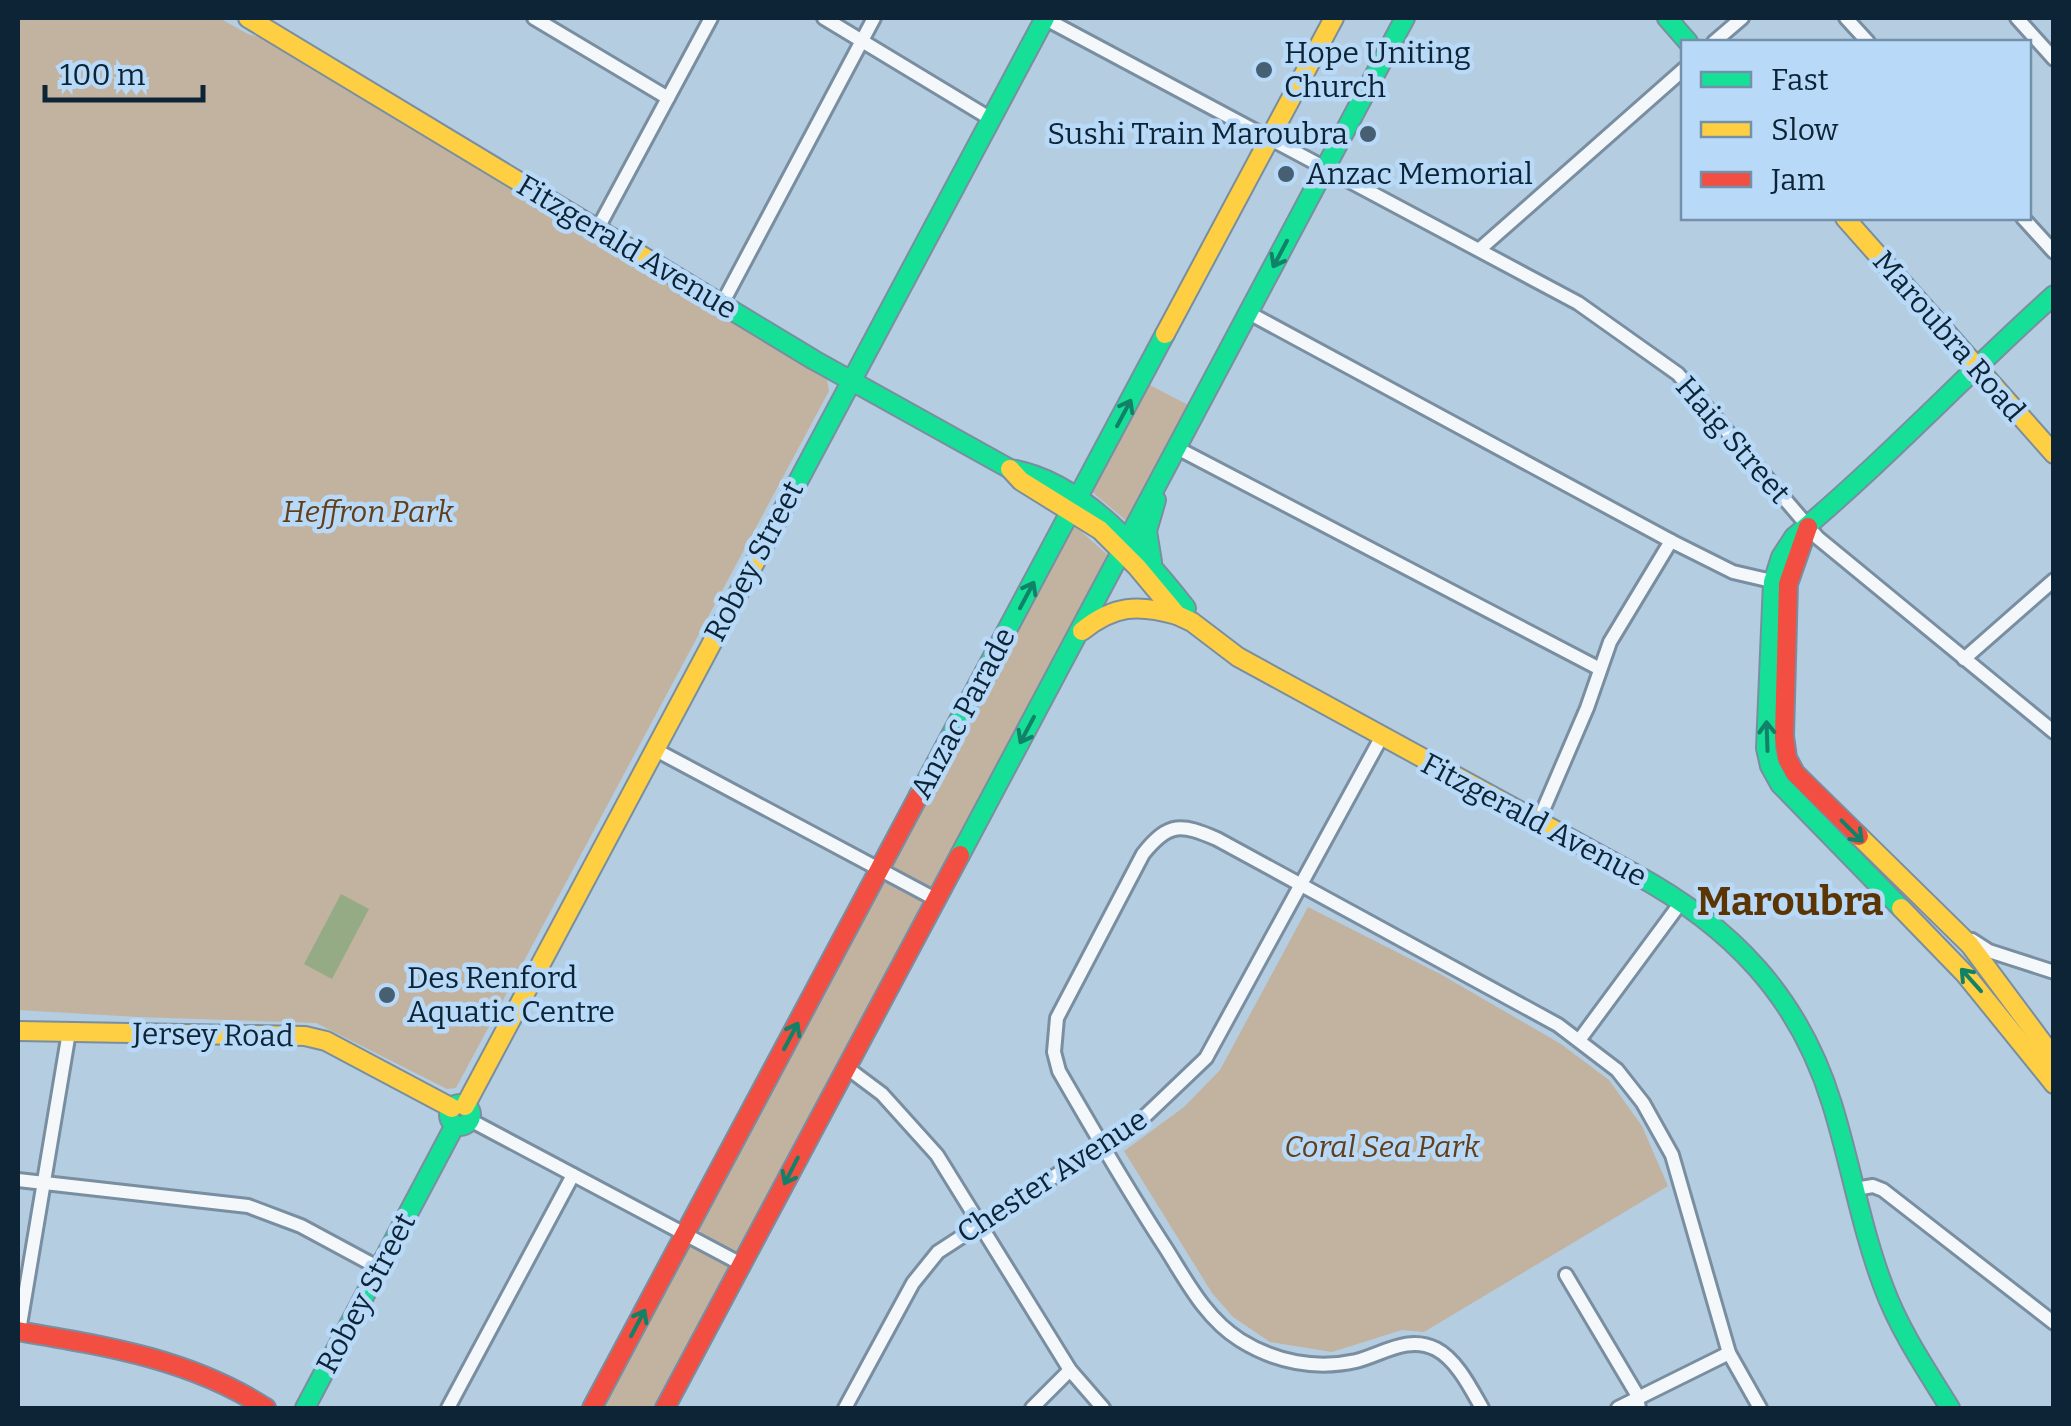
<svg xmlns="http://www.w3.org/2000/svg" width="2071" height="1426" viewBox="0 0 2071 1426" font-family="Bitter,serif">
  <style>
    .green { fill: #c2b3a1 }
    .water { fill: #94ab85 }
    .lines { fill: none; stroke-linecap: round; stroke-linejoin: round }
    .street-casing { stroke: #798ea0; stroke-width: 18 }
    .fast-casing { stroke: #798ea0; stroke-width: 22 }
    .slow-casing { stroke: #798ea0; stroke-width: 22 }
    .jam-casing { stroke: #798ea0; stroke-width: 22 }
    .street { stroke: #f4f8fa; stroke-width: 12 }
    .fast { stroke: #16e098; stroke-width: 18 }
    .slow { stroke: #ffcf43; stroke-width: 18 }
    .jam { stroke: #f24e42; stroke-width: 18 }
    .oneway { stroke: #118267 }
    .poi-dot { fill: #475f72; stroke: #b8daf8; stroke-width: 4 }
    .labels { text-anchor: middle; stroke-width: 9; stroke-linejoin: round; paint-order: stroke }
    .poi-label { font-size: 30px; fill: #0c2436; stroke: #b8daf8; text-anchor: start }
    .street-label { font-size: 30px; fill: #0c2436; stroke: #b8daf8 }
    .park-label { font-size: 30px; font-style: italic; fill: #633f19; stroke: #b8daf8 }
    .district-label { font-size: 40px; font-weight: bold; fill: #5c3504; stroke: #b8daf8 }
  </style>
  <rect width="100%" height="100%" fill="#b4cde1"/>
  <g class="green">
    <path d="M 18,18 L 219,18 L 248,34 L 266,39 L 827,380 L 829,391 L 456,1088 L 447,1089 L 316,1023 L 138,1017 L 18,1010 Z"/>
    <path d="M 1148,384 L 1192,407 L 1130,524 L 1091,491 Z"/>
    <path d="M 1075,526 L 1110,557 L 938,884 L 929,888 L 892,870 L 890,860 Z"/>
    <path d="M 888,881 L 926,901 L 736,1253 C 719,1252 702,1240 697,1224 L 877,888 Z"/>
    <path d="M 1308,907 L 1442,975 L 1561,1044 L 1609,1080 L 1642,1126 L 1668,1186 L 1424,1332 L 1402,1330 L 1332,1352 L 1270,1342 L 1233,1317 L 1212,1293 L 1124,1151 L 1184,1107 L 1220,1070 Z"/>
    <path d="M 692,1244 L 728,1264 L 731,1268 L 656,1408 L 598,1408 L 687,1245 Z"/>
  </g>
  <path class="water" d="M 341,894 L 369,909 L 332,979 L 304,964 Z"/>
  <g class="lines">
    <defs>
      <g id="street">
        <path d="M 534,18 L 668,98"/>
        <path d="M 824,18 L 991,119"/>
        <path d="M 1044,18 L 1578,303 L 1678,374 L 1818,538 L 2054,732"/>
        <path d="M 1846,18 L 1868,42"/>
        <path d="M 2017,18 L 2054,59"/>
        <path d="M 1714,42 L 1742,18"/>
        <path d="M 2023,218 L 2054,252"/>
        <path d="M 598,228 L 711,18"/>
        <path d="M 1480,249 L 1684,69"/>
        <path d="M 722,304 L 874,18"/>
        <path d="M 1249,313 L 1671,541 L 1733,572 L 1780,583"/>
        <path d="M 1177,448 L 1600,669"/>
        <path d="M 1964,659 L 2054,580"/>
        <path d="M 654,749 L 937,900"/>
        <path d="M 1538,822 L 1587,708 L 1610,642 L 1671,541"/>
        <path d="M 1972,940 L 1989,951 L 2054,972"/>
        <path d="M 1580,1039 L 1682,901"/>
        <path d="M 846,1067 L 882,1094 L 937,1155 L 1070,1370 L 1103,1408"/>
        <path d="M 470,1120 L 743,1265"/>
        <path d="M 18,1180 L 248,1206 L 301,1226 L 379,1268"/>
        <path d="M 1855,1189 L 1873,1186 L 1883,1190 L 2054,1323"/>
        <path d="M 1566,1275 L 1636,1393 L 1639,1408"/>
        <path d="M 19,1331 L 69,1032"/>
        <path d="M 448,1408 L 573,1175"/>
        <path d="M 845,1408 L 913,1283 L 938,1252 L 1141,1120 L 1206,1058 L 1381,738"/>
        <path d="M 1032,1408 L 1070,1370"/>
        <path d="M 1482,1408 C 1471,1389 1457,1360 1436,1349 C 1408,1335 1383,1354 1356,1361 C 1316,1370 1275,1362 1240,1340 C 1205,1318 1186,1280 1165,1247 C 1127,1189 1093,1130 1059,1071 L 1054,1052 L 1057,1018 L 1143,854 C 1169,821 1182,824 1217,839 L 1558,1025 L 1617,1070 L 1643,1103 L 1672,1155 L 1729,1353 L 1760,1408"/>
        <path d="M 1618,1408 L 1729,1353"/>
      </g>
      <g id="fast">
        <path d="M 1667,18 L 1688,42"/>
        <path d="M 657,265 L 814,360 L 1010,469 C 1082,480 1144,555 1186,608"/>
        <path d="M 762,549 L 1045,18"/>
        <path d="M 1152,562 L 1147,531 L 1156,500"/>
        <path d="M 919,795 L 1165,334"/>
        <path d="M 960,855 L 1405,18"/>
        <path d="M 1633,873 C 1731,926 1799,996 1832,1104 C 1851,1165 1861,1228 1884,1288 C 1900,1331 1926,1369 1950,1408"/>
        <path d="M 1901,908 L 1780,784 L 1770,766 L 1766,748 L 1773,582 L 1781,557 L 1794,537 C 1885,461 1966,374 2054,295"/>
        <circle cx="460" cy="1115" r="11"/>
        <path d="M 305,1408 L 455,1125"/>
      </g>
      <g id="slow">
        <path d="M 248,18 L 657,265"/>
        <path d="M 1845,218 L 2054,454"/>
        <path d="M 1165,334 L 1334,18"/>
        <path d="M 1010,469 L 1021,481 L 1100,530 L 1137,567 L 1177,615 L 1192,622 L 1238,657 L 1633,873"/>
        <path d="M 1082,631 C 1114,605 1138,604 1177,615"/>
        <path d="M 1859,836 L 1970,945 L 2054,1058"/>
        <path d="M 1901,908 L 1965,974 L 2054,1084"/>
        <path d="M 18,1031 L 305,1036 L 326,1041 L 452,1108"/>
        <path d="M 465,1106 L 762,549"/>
      </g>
      <g id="jam">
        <path d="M 1808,527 L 1788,584 L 1784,736 L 1787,758 L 1795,773 L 1859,836"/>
        <path d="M 18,1331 C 106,1346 190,1359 266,1408"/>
        <path d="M 592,1408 L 919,795"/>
        <path d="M 665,1408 L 960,855"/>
      </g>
    </defs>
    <use href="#street" class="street-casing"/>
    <use href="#fast" class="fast-casing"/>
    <use href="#slow" class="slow-casing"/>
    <use href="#jam" class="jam-casing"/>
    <use href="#street" class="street"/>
    <use href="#fast" class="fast"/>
    <use href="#slow" class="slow"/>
    <use href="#jam" class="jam"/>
  </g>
  <defs><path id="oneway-shaft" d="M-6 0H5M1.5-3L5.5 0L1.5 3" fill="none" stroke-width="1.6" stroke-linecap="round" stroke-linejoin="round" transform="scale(2.5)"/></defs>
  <g class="oneway">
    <use href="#oneway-shaft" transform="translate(1280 254) rotate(118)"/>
    <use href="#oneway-shaft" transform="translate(1124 413) rotate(-62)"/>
    <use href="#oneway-shaft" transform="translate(1027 595) rotate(-62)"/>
    <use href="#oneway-shaft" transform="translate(1027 730) rotate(118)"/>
    <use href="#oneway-shaft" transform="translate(1767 736) rotate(-92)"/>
    <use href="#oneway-shaft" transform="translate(1852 831) rotate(45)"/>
    <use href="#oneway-shaft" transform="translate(1971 980) rotate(-132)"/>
    <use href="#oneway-shaft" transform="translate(791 1036) rotate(-62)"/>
    <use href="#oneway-shaft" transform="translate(791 1171) rotate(117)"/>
    <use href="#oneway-shaft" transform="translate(638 1323) rotate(-62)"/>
  </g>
  <g class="poi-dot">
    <circle cx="1264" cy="70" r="10"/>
    <circle cx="1368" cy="134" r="10"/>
    <circle cx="1286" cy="174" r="10"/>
    <circle cx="387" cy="995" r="10"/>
  </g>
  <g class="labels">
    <g class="poi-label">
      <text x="1284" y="63">Hope Uniting<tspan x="1284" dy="34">Church</tspan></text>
      <text x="1348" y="144" text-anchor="end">Sushi Train Maroubra</text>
      <text x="1306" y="184">Anzac Memorial</text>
      <text x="407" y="988">Des Renford<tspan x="407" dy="34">Aquatic Centre</tspan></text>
    </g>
    <g class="street-label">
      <text transform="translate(627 247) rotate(31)" y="10">Fitzgerald Avenue</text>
      <text transform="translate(1949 336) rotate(49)" y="10">Maroubra Road</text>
      <text transform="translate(1733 440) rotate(49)" y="10">Haig Street</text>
      <text transform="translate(754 561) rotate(-62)" y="10">Robey Street</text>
      <text transform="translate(963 713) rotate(-62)" y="10">Anzac Parade</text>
      <text transform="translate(1534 820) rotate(28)" y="10">Fitzgerald Avenue</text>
      <text transform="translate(213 1035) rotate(1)" y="10">Jersey Road</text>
      <text transform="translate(1052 1176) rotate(-33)" y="10">Chester Avenue</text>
      <text transform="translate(366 1293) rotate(-62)" y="10">Robey Street</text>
    </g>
    <g class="park-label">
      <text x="368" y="522">Heffron Park</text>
      <text x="1382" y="1157">Coral Sea Park</text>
    </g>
    <g class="district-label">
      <text x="1790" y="915">Maroubra</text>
    </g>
  </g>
  <rect width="2071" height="1426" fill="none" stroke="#0c2436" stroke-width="40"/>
  <rect x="1681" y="40" width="350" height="180" fill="#b8daf8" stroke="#7391aa" stroke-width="2.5"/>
  <rect x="1701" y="72" width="50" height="15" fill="#16e098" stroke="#7391aa" stroke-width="2.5"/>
  <text x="1771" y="90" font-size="30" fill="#0c2436">Fast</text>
  <rect x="1701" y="122" width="50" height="15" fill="#ffcf43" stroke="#7391aa" stroke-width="2.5"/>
  <text x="1771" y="140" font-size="30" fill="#0c2436">Slow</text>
  <rect x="1701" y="172" width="50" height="15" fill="#f24e42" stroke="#7391aa" stroke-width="2.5"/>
  <text x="1771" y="190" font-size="30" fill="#0c2436">Jam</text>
  <path d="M45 85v15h158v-15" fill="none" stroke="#0c2436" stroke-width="5"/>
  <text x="60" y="85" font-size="30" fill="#0c2436" stroke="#b8daf8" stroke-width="8" paint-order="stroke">100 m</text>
</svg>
